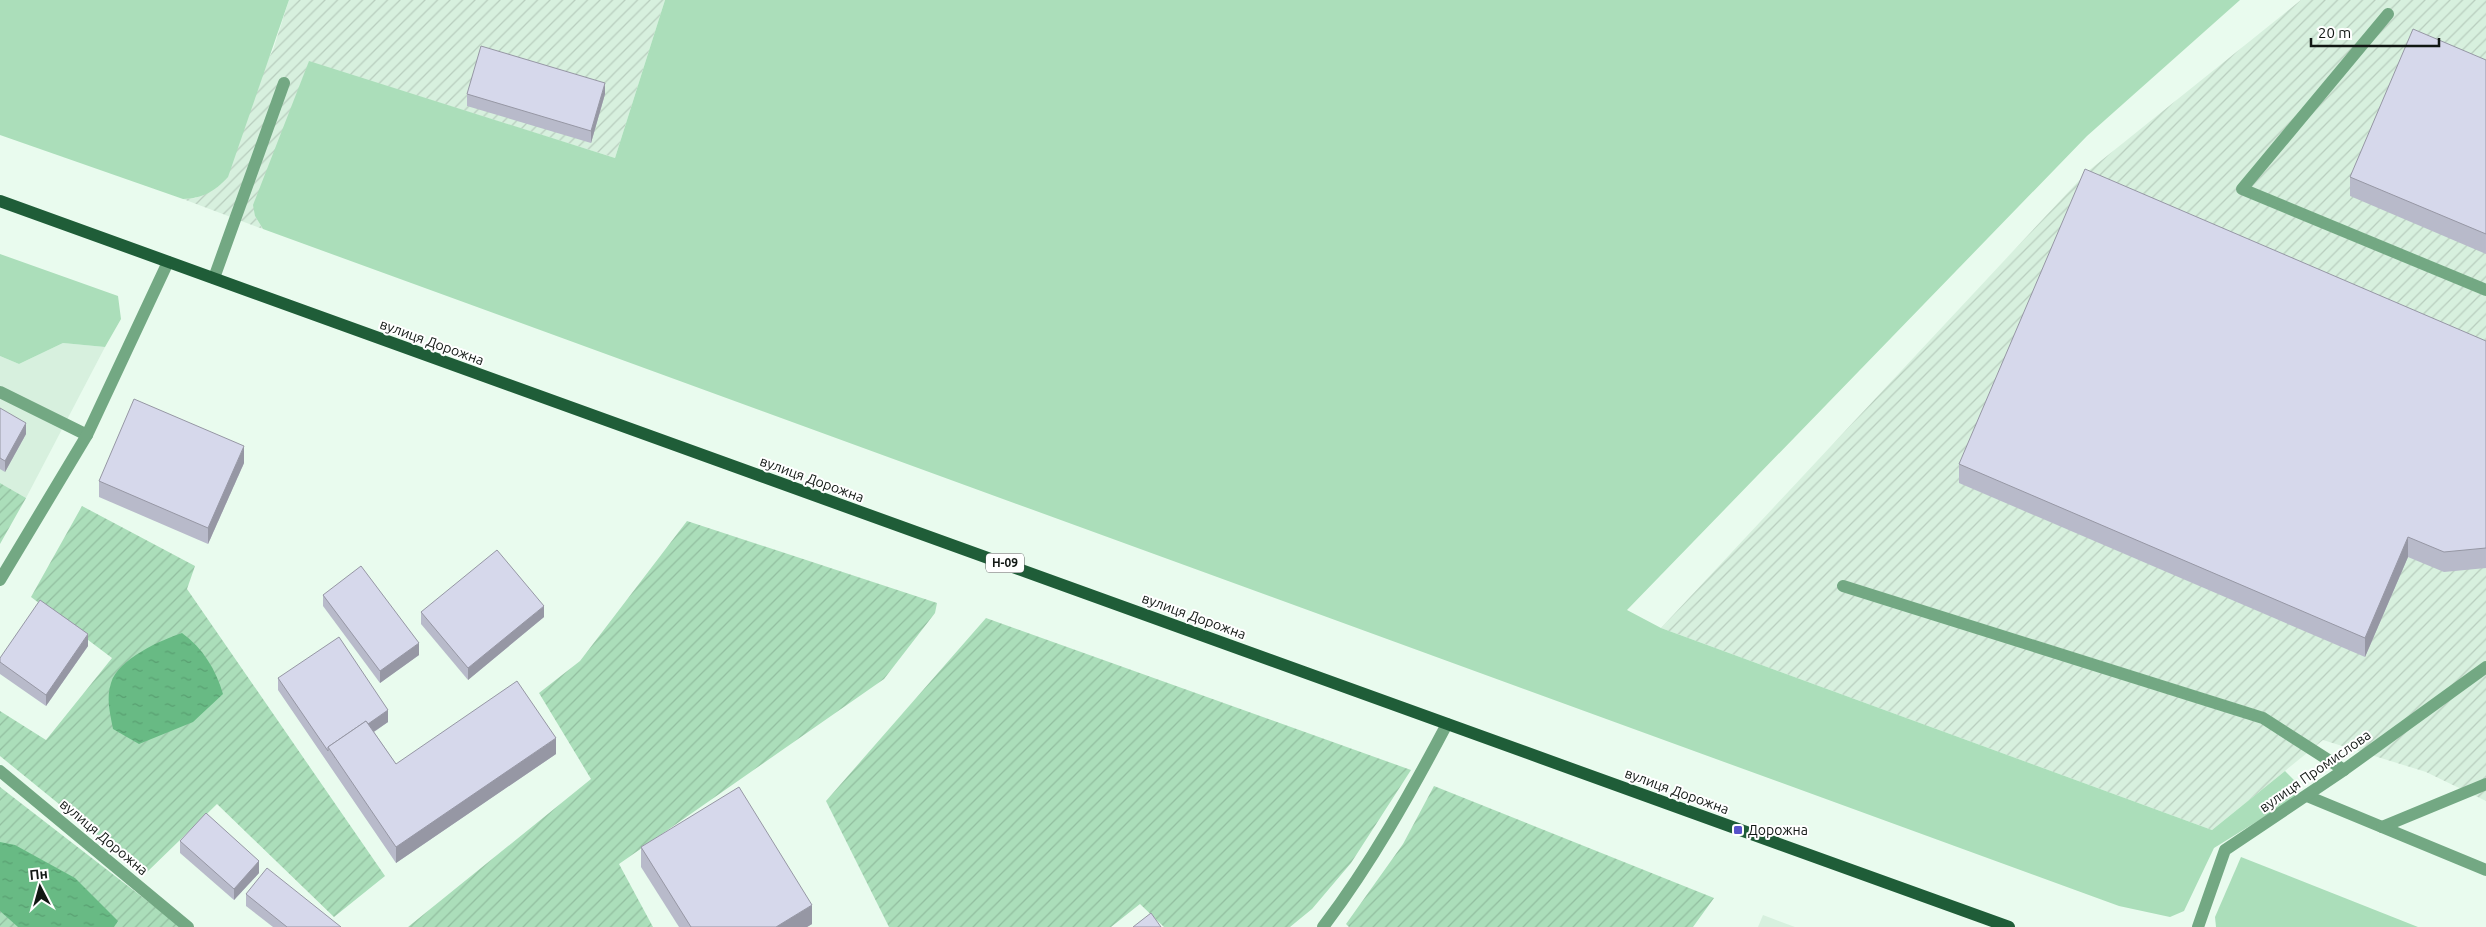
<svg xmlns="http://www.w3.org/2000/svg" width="2486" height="927" viewBox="0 0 2486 927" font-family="Ubuntu,sans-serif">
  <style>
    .built { fill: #d7f0de }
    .industrial { fill: url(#industrial-furrows) }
    .grass { fill: #abdeba }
    .garden { fill: url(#garden-furrows) }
    .water { fill: url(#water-ripples) }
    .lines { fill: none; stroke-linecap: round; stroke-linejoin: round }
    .service { stroke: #73a883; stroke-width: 12 }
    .minor { stroke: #73a883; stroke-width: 12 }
    .primary { stroke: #1f5d38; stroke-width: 12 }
    .wall { fill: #b8baca }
    .shaded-wall { fill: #9697a4 }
    .building { fill: #d6d8eb; stroke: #9697a4 }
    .poi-dot { fill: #5852ca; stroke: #fff; stroke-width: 2 }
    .labels { text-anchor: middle; stroke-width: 4; stroke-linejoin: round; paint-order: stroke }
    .shield { fill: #fff; stroke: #585d5a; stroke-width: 1 }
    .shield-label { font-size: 12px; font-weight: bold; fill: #111713 }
    .street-label { font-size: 14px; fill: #111713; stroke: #fff }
    .poi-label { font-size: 14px; fill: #111713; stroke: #fff; text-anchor: start }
  </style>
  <defs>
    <pattern id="industrial-furrows" width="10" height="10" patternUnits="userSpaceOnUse" patternTransform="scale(1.25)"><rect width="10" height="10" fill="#d7f0de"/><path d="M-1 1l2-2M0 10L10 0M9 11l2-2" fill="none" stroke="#b8cdbe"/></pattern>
    <pattern id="garden-furrows" width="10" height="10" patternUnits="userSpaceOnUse" patternTransform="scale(1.25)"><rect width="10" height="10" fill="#abdeba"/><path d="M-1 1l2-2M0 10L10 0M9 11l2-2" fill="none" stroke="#92be9f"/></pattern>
    <pattern id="water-ripples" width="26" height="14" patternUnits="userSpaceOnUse" patternTransform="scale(1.25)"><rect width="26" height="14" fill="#68ba84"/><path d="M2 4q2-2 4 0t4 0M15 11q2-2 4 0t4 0" fill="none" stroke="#599f71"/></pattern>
  </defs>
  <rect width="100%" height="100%" fill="#e9fbee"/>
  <g class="built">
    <path d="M 63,343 L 105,347 L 26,498 L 0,483 L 0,356 L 19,364 Z"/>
    <path d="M 1763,915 L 1795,927 L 1758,927 Z"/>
  </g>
  <g class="industrial">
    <path d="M 289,0 L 665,0 L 615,158 L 309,62 L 280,138 L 255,216 L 263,229 L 183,199 L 196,198 L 273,50 Z"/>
    <path d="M 2301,0 L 2486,0 L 2486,801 L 2426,772 L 2323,740 L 2212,830 L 1661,628 L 2087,172 Z"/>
  </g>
  <g class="grass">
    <path d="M 0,0 L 289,0 L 228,177 C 214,192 203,198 183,199 L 0,135 Z"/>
    <path d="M 665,0 L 2240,0 L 2087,136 L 1627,610 L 1661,628 L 2212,830 L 2285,771 L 2295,781 L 2295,798 L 2214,848 L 2184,911 L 2170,917 L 2119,906 L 263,229 L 255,216 L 253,205 L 309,61 L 615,158 Z"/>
    <path d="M 0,254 L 118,296 L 121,319 L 105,347 L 63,343 L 19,364 L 0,356 Z"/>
    <path d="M 2241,857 L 2418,927 L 2216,927 L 2215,917 Z"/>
  </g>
  <g class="garden">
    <path d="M 0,483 L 26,498 L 0,544 Z"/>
    <path d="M 82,506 L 195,566 L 187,589 L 385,876 L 334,917 L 217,804 L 145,874 L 0,756 L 0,711 L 46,740 L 112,658 L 31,597 Z"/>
    <path d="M 687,521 L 937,603 L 935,613 L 884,679 L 619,864 L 653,927 L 408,927 L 591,779 L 539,693 L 580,661 Z"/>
    <path d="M 986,618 L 1411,770 L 1351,863 L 1312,909 L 1290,927 L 1164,927 L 1140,904 L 1111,927 L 889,927 L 826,801 Z"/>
    <path d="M 1434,786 L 1714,898 L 1693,927 L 1349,927 L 1346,924 L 1403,844 Z"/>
    <path d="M 0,787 L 181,927 L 0,927 Z"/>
  </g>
  <g class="water">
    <path d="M 182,633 C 203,648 216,670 223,694 L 193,722 L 139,744 L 113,729 C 110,713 106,698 111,683 C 118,659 161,640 182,633 Z"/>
    <path d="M 0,842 L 15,845 L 75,878 L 118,921 L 114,927 L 18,927 L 0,911 Z"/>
  </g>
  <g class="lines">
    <g class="service">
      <path d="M 2388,14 L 2242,189 L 2486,290"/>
      <path d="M 214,278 L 284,83"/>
      <path d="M 0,392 L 87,435"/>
      <path d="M 1843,586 L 2263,718 L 2344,770"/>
      <path d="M 0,771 L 188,927"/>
      <path d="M 2307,796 L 2486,870"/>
      <path d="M 2382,827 L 2486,784"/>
    </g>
    <g class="minor">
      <path d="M 0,580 L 87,435 L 168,262"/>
      <path d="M 1323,927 C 1371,864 1410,794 1447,724"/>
      <path d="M 2198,927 L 2225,850 L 2344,770 L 2486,667"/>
    </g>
    <path class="primary" d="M 0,201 L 2009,927"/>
  </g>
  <g class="wall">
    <path d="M 2486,60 L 2486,254 L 2350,196 L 2350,177 Z"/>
    <path d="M 467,94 L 605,94 L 591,143 L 467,106 Z"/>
    <path d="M 2486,341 L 2486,568 L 2444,572 L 2408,557 L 2365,657 L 1959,483 L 1959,464 Z"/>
    <path d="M 0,408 L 26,434 L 5,472 L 0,469 Z"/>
    <path d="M 244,463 L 208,544 L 99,497 L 99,481 Z"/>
    <path d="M 323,595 L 419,655 L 380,683 L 323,606 Z"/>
    <path d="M 421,612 L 544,617 L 468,680 L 421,624 Z"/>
    <path d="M 88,646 L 46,706 L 0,674 L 0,662 Z"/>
    <path d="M 278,678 L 388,722 L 374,732 L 396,764 L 556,754 L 396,863 L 278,690 Z"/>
    <path d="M 180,841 L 259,873 L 234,900 L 180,853 Z"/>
    <path d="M 641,847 L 812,924 L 807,927 L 679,927 L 641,867 Z"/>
    <path d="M 246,894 L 341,927 L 273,927 L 246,906 Z"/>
  </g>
  <g class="shaded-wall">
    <path d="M 605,83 L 605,94 L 591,143 L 591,131 Z"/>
    <path d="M 26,423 L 26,434 L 5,472 L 5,461 Z"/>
    <path d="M 244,446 L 244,463 L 208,544 L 208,528 Z"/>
    <path d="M 2408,537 L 2408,557 L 2365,657 L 2365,638 Z"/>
    <path d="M 544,606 L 544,617 L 468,680 L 468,668 Z"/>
    <path d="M 88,634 L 88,646 L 46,706 L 46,695 Z"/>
    <path d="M 419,643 L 419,655 L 380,683 L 380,671 Z"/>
    <path d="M 388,710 L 388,722 L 335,758 L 330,750 Z"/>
    <path d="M 556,738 L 556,754 L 396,863 L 396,847 Z"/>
    <path d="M 259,861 L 259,873 L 234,900 L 234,889 Z"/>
    <path d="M 812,905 L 812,924 L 807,927 L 776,927 Z"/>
  </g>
  <g class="building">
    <path d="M 2413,29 L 2486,60 L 2486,234 L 2350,177 Z"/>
    <path d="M 481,46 L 605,83 L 591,131 L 467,94 Z"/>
    <path d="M 2085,169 L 2486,341 L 2486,548 L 2444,552 L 2408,537 L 2365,638 L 1959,464 Z"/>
    <path d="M 134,399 L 244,446 L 208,528 L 99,481 Z"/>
    <path d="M 0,408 L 26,423 L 5,461 L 0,458 Z"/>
    <path d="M 497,550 L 544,606 L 468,668 L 421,612 Z"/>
    <path d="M 361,566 L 419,643 L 380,671 L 323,595 Z"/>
    <path d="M 40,600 L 88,634 L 46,695 L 0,662 L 0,658 Z"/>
    <path d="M 339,637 L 388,710 L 368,724 L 366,721 L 328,747 L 328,751 L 278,678 Z"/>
    <path d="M 517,681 L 556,738 L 396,847 L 328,747 L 366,721 L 396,764 Z"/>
    <path d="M 739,787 L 812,905 L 776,927 L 691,927 L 641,847 Z"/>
    <path d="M 206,813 L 259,861 L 234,889 L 180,841 Z"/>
    <path d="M 267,868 L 341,927 L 287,927 L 246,894 Z"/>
    <path d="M 1151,913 L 1161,927 L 1133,927 Z"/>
  </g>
  <rect class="poi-dot" x="1733" y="825" width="10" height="10" rx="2.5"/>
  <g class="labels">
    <rect class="shield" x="986" y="553.5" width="38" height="19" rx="4"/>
    <g class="shield-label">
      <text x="1005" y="567">Н-09</text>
    </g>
    <g class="street-label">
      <text transform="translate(432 342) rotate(20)" y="5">вулиця Дорожна</text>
      <text transform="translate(812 479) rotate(20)" y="5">вулиця Дорожна</text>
      <text transform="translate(1194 616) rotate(20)" y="5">вулиця Дорожна</text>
      <text transform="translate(2315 771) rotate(-35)" y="5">вулиця Промислова</text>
      <text transform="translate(1677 791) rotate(20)" y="5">вулиця Дорожна</text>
      <text transform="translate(104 837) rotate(40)" y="5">вулиця Дорожна</text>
    </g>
    <g class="poi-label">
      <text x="1748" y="835">Дорожна</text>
    </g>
  </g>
  <g transform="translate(40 887) rotate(354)" stroke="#ffffff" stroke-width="4" paint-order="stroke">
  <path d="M0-4L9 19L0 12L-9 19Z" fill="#111713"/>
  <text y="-8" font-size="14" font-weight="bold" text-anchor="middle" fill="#111713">Пн</text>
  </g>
  <path d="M2311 38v8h128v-8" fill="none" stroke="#111713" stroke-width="2.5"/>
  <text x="2318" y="38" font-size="15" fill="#111713" stroke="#ffffff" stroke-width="4" paint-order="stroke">20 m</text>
</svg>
